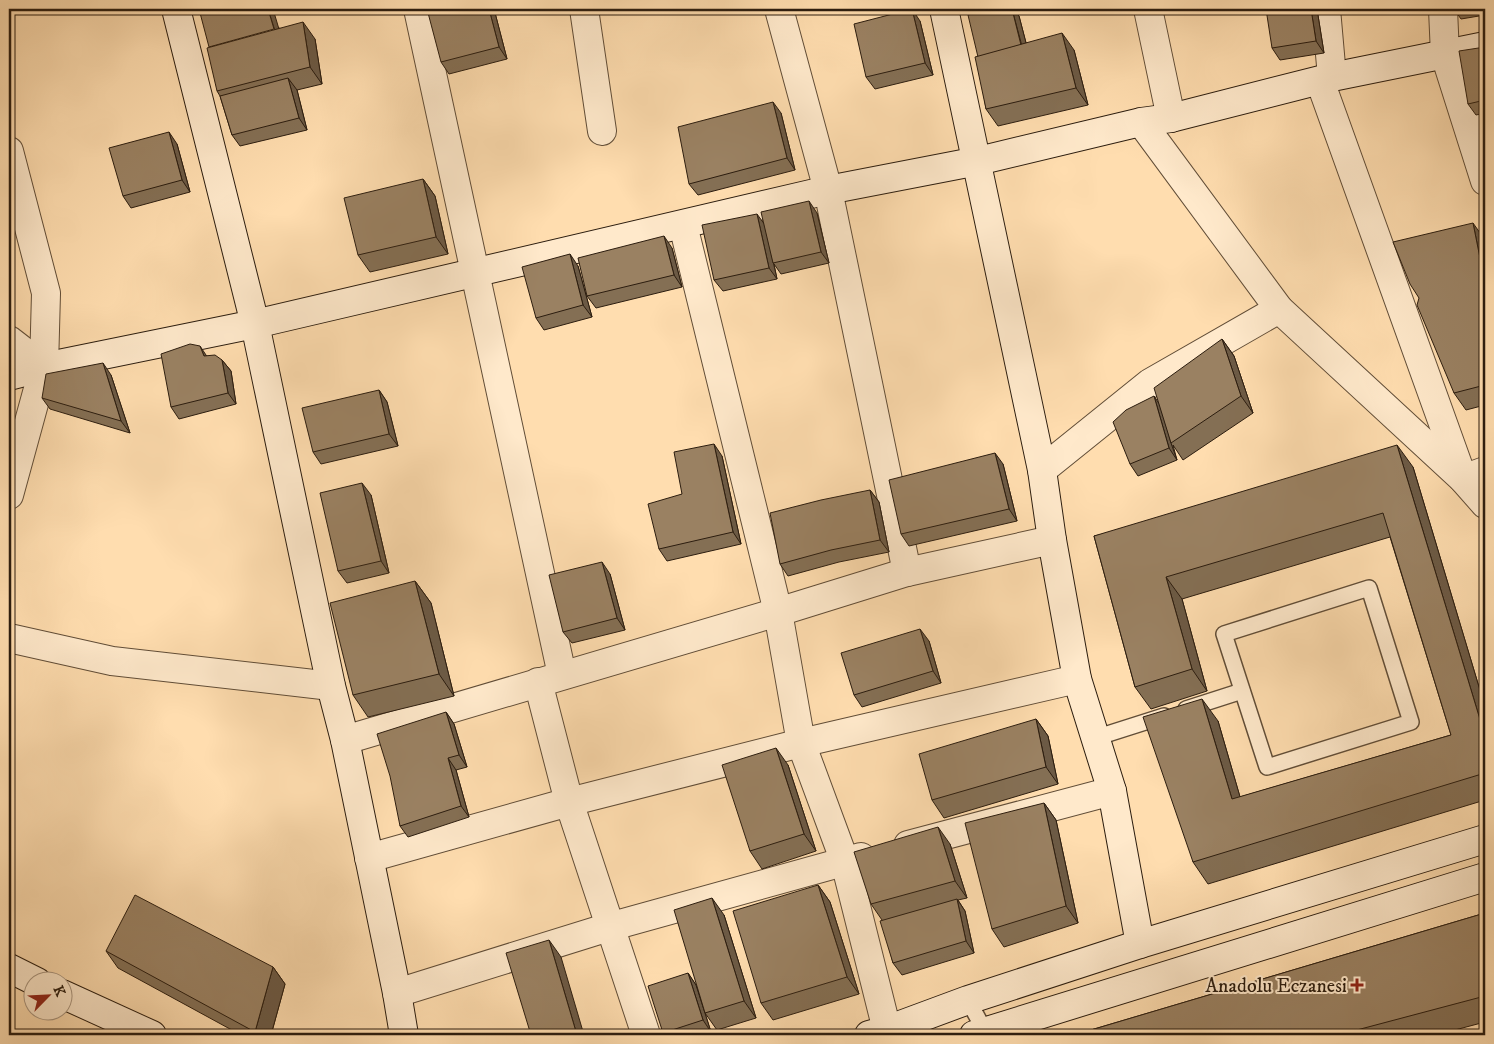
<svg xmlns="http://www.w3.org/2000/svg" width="1494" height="1044" viewBox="0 0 1494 1044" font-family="'IM FELL DW Pica',serif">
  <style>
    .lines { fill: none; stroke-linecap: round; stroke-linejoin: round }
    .lane-casing { stroke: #614d37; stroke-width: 18 }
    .street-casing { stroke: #614d37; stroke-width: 30 }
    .secondary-casing { stroke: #2c1d0f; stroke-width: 30 }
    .lane { stroke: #ffe9cb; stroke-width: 15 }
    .street { stroke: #ffe9cb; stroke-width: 28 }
    .secondary { stroke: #ffe9cb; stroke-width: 28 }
    .wall { fill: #846f54; stroke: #2c1d0f }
    .shaded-wall { fill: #6c5a45; stroke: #2c1d0f }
    .building { fill: #9a8162; stroke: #2c1d0f }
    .poi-dot { fill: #8f2418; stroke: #ffe9cb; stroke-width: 2 }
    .labels { text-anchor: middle; stroke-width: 4; stroke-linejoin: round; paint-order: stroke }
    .poi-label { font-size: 20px; fill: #2c1d0f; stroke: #ffe9cb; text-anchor: end }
  </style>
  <rect width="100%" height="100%" fill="#ffddaf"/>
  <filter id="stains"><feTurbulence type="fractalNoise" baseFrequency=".004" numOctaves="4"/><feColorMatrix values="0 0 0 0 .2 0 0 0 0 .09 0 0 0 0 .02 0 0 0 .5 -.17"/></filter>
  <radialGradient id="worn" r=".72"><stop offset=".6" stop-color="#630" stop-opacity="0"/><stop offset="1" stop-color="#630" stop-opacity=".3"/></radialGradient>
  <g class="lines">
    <defs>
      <g id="lane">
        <path d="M 1369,588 L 1411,722 L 1267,767 L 1224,634 Z"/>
        <path d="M 1186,709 L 1242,691"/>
        <path d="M 1095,738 L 1164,716"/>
        <path d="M 968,1000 L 987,1035"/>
      </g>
      <g id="street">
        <path d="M 418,9 L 562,675"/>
        <path d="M 584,9 L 602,131"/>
        <path d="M 779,9 L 828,190 L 907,572"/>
        <path d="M 1148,9 L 1171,118"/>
        <path d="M 1326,9 L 1332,77"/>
        <path d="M 1443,9 L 1445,55 L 1485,181"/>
        <path d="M 1320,81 L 1463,479 L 1485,471"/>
        <path d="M 1141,122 L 1279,309 L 1463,479 L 1485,504"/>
        <path d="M 9,151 L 46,293 L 44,367 L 9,495"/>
        <path d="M 683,225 L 778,612 L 801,743 L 845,862 L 887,1030"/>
        <path d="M 9,340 L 44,367"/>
        <path d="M 1042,470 L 1150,383 L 1279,309"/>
        <path d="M 9,638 L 112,661 L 331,686"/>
        <path d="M 538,682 L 569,802 L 646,1035"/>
        <path d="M 345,740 L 778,612 L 907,572 L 1052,540"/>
        <path d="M 908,845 L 1112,791"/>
        <path d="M 369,858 L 569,802 L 801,743 L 1077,679"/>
        <path d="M 397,993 L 609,927 L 861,857"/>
      </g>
      <g id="secondary">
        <path d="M 176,9 L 255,324 L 331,686 L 345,740 L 397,993 L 404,1035"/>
        <path d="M 944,9 L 1042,470 L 1052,540 L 1077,679 L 1112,791 L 1140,944"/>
        <path d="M 9,376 L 44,367 L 255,324 L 828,190 L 978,161 L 1141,122 L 1171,118 L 1332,77 L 1485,46"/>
        <path d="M 9,968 L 37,982"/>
        <path d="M 62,994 L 152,1035"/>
        <path d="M 869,1035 L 887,1030 L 968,1000 L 1140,944 L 1485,839"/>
        <path d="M 974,1035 L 1485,877"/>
      </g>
    </defs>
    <use href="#lane" class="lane-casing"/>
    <use href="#street" class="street-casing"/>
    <use href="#secondary" class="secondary-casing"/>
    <use href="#lane" class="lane"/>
    <use href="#street" class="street"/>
    <use href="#secondary" class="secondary"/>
  </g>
  <g class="wall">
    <path d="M 494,9 L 507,59 L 449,74 L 441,62 Z"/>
    <path d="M 993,9 L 1013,9 L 1019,16 L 1026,43 L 1074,50 L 1088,105 L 998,126 L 986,109 L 978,57 Z"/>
    <path d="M 1317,9 L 1324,53 L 1280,60 L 1272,48 Z"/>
    <path d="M 1454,9 L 1485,9 L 1485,15 L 1461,19 Z"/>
    <path d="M 920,21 L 933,75 L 875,89 L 866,77 Z"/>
    <path d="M 279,28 L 315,39 L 322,84 L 297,90 L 307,130 L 240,146 L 232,135 L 220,96 L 217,91 Z"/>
    <path d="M 1485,47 L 1485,113 L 1476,115 L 1468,104 Z"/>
    <path d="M 781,113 L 795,170 L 698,195 L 689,184 Z"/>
    <path d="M 177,144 L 190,192 L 131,208 L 123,196 Z"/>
    <path d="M 423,179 L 435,196 L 448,254 L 370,272 L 358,255 Z"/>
    <path d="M 817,213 L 829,263 L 781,274 L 774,264 L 777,279 L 723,291 L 714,280 L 764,223 Z"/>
    <path d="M 1485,240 L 1485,405 L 1466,410 L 1454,393 Z"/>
    <path d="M 672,248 L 682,287 L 596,308 L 587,296 Z"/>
    <path d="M 578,266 L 592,317 L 544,330 L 536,318 Z"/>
    <path d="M 1222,339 L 1234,356 L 1253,413 L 1183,460 L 1173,445 L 1177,460 L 1138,476 L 1130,464 L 1159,404 Z"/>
    <path d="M 206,356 L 222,360 L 231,371 L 236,404 L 179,419 L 171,407 Z"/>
    <path d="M 111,375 L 130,433 L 50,409 L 42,398 Z"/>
    <path d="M 379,390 L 387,402 L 398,446 L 321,464 L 313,452 Z"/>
    <path d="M 722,456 L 741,544 L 667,561 L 659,549 L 682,494 Z"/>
    <path d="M 1003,464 L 1017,521 L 909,546 L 901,534 Z"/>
    <path d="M 1413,467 L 1485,707 L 1485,800 L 1208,884 L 1193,862 L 1218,721 L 1240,797 L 1451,735 L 1390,537 L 1182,599 L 1207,691 L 1151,709 L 1135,687 L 1094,536 Z"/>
    <path d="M 870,490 L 879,502 L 889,552 L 839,562 L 788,576 L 780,564 Z"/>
    <path d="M 371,495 L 389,573 L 347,583 L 338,571 Z"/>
    <path d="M 610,574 L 625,630 L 572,643 L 563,632 Z"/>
    <path d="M 415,581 L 431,603 L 454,696 L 368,717 L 353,695 Z"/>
    <path d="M 929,641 L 941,683 L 862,707 L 854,695 Z"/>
    <path d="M 446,712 L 454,724 L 467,767 L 456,770 L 469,817 L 408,837 L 400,826 Z"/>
    <path d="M 1036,719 L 1048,736 L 1058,784 L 944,818 L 932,800 Z"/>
    <path d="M 788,765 L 816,851 L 762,869 L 750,851 Z"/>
    <path d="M 1044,803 L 1056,820 L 1078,923 L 1004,947 L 992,929 Z"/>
    <path d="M 950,844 L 967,898 L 958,900 L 965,911 L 974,953 L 902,975 L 893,963 L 882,920 L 871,904 Z"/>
    <path d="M 818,885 L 830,902 L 859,994 L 773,1020 L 761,1003 Z"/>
    <path d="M 1485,913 L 1485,1022 L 1436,1035 L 1074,1035 Z"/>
    <path d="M 724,915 L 756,1018 L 717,1030 L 705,1013 Z"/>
    <path d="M 106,951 L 273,967 L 285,984 L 271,1035 L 241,1035 L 118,968 Z"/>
    <path d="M 688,973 L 696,985 L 711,1032 L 701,1035 L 664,1035 L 663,1033 Z"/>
  </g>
  <g class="shaded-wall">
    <path d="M 268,9 L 273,9 L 284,46 L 276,34 Z"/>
    <path d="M 489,9 L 494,9 L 507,59 L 499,47 Z"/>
    <path d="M 912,9 L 920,21 L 933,75 L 925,63 Z"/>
    <path d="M 1012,9 L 1013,9 L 1019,16 L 1031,62 L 1023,50 Z"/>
    <path d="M 1311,9 L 1317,9 L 1324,53 L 1316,41 Z"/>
    <path d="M 303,22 L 315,39 L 322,84 L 310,67 Z"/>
    <path d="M 1062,33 L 1074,50 L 1088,105 L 1076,88 Z"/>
    <path d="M 288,78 L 297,90 L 307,130 L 299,118 Z"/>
    <path d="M 773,102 L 781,113 L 795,170 L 787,158 Z"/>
    <path d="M 169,132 L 177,144 L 190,192 L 182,180 Z"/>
    <path d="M 423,179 L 435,196 L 448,254 L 436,237 Z"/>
    <path d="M 809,201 L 817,213 L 829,263 L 821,252 Z"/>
    <path d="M 757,214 L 765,225 L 777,279 L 769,268 Z"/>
    <path d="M 1473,223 L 1485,240 L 1485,283 Z"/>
    <path d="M 664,236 L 672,248 L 682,287 L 674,275 Z"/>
    <path d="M 570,254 L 578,266 L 592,317 L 583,305 Z"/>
    <path d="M 1222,339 L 1234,356 L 1253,413 L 1241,396 Z"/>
    <path d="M 200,346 L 208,358 L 204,356 Z"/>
    <path d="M 222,360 L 231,371 L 236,404 L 228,393 Z"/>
    <path d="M 103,363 L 111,375 L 130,433 L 121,421 Z"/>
    <path d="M 379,390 L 387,402 L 398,446 L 389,434 Z"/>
    <path d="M 1154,396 L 1162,408 L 1171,443 L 1177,460 L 1169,448 Z"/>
    <path d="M 714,444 L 722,456 L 741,544 L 733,532 Z"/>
    <path d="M 1397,445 L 1413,467 L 1485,707 L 1485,736 Z"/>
    <path d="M 995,453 L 1003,464 L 1017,521 L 1009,509 Z"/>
    <path d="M 362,483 L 371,495 L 389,573 L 381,561 Z"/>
    <path d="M 870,490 L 879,502 L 889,552 L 880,540 Z"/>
    <path d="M 602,562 L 610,574 L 625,630 L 617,618 Z"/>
    <path d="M 1166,577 L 1182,599 L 1207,691 L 1192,669 Z"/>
    <path d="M 415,581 L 431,603 L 454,696 L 439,674 Z"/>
    <path d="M 920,629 L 929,641 L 941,683 L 933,671 Z"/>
    <path d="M 1202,699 L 1218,721 L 1247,821 L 1232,799 Z"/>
    <path d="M 446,712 L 454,724 L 467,767 L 459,755 Z"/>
    <path d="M 1036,719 L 1048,736 L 1058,784 L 1046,767 Z"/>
    <path d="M 776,748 L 788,765 L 816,851 L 804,834 Z"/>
    <path d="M 448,758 L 456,770 L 469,817 L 461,806 Z"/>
    <path d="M 1044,803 L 1056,820 L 1078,923 L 1066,906 Z"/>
    <path d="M 938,827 L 950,844 L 967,898 L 955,881 Z"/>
    <path d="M 818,885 L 830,902 L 859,994 L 847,977 Z"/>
    <path d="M 712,898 L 724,915 L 756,1018 L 744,1001 Z"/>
    <path d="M 957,899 L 965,911 L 974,953 L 966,941 Z"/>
    <path d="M 549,940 L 561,957 L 584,1035 L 577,1035 Z"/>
    <path d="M 273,967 L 285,984 L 271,1035 L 257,1035 L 255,1032 Z"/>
    <path d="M 688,973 L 696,985 L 711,1032 L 703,1020 Z"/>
  </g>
  <g class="building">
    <path d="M 199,9 L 268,9 L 274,29 L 209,47 Z"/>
    <path d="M 427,9 L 489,9 L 499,47 L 441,62 Z"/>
    <path d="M 912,9 L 925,63 L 866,77 L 854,24 Z"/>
    <path d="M 993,9 L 1012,9 L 1021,45 L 978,57 L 968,15 Z"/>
    <path d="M 1266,9 L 1311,9 L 1316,41 L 1272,48 Z"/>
    <path d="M 303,22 L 310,67 L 217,91 L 207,48 Z"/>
    <path d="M 1062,33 L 1076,88 L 986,109 L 975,57 Z"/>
    <path d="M 1485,47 L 1485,100 L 1468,104 L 1459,51 Z"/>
    <path d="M 288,78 L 299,118 L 232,135 L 220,96 Z"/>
    <path d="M 773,102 L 787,158 L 689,184 L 678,127 Z"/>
    <path d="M 169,132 L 182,180 L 123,196 L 109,148 Z"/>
    <path d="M 423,179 L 436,237 L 358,255 L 344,198 Z"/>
    <path d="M 809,201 L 821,252 L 773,263 L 761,212 Z"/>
    <path d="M 757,214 L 769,268 L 714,280 L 702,225 Z"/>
    <path d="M 1473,223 L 1485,283 L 1485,385 L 1454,393 L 1417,305 L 1419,298 L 1410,284 L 1393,242 Z"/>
    <path d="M 664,236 L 674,275 L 587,296 L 578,258 Z"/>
    <path d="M 570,254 L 583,305 L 536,318 L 522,267 Z"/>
    <path d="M 1222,339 L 1241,396 L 1171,443 L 1154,388 Z"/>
    <path d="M 190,344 L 200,346 L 204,356 L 215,355 L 222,360 L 228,393 L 171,407 L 161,354 Z"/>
    <path d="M 103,363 L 121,421 L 42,398 L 46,374 Z"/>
    <path d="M 379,390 L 389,434 L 313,452 L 302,408 Z"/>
    <path d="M 1154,396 L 1169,448 L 1130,464 L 1113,422 L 1126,410 Z"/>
    <path d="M 714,444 L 733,532 L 659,549 L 648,504 L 682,494 L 674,452 Z"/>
    <path d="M 1397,445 L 1485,736 L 1485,773 L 1193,862 L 1143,717 L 1202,699 L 1232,799 L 1451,735 L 1383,513 L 1166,577 L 1192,669 L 1135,687 L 1094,536 Z"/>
    <path d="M 995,453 L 1009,509 L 901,534 L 889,480 Z"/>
    <path d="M 362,483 L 381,561 L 338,571 L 320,493 Z"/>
    <path d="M 870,490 L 880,540 L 831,550 L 780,564 L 770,513 L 821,500 Z"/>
    <path d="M 602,562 L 617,618 L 563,632 L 549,575 Z"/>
    <path d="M 415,581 L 439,674 L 353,695 L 330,603 Z"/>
    <path d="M 920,629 L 933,671 L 854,695 L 841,653 Z"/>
    <path d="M 446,712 L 459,755 L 448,758 L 461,806 L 400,826 L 390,776 L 377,734 Z"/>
    <path d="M 1036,719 L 1046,767 L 932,800 L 919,754 Z"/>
    <path d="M 776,748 L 804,834 L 750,851 L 722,765 Z"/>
    <path d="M 1044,803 L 1066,906 L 992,929 L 965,823 Z"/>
    <path d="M 938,827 L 955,881 L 871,904 L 854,852 Z"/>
    <path d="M 818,885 L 847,977 L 761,1003 L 733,911 Z"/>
    <path d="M 135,895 L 273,967 L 255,1032 L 106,951 Z"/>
    <path d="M 712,898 L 744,1001 L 705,1013 L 674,910 Z"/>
    <path d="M 957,899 L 966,941 L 893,963 L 880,921 Z"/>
    <path d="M 1485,913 L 1485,996 L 1338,1035 L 1074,1035 Z"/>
    <path d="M 549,940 L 577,1035 L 531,1035 L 506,953 Z"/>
    <path d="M 688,973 L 703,1020 L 663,1033 L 648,986 Z"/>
  </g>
  <path class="poi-dot" d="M1354.5 977.5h5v5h5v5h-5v5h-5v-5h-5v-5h5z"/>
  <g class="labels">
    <g class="poi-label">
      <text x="1347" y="992">Anadolu Eczanesi</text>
    </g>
  </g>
  <rect width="1494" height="1044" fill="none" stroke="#ffddaf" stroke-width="30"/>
  <rect x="10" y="10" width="1474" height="1024" fill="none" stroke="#2c1d0f" stroke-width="2.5"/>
  <rect x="15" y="15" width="1464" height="1014" fill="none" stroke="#2c1d0f"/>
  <g transform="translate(48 996) rotate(66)"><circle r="24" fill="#ffe9cb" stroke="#ab9780"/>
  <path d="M0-4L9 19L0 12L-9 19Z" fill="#8f2418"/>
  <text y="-8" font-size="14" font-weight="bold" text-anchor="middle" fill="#2c1d0f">K</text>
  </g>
  <rect width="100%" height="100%" filter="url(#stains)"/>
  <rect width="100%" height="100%" fill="url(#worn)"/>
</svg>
